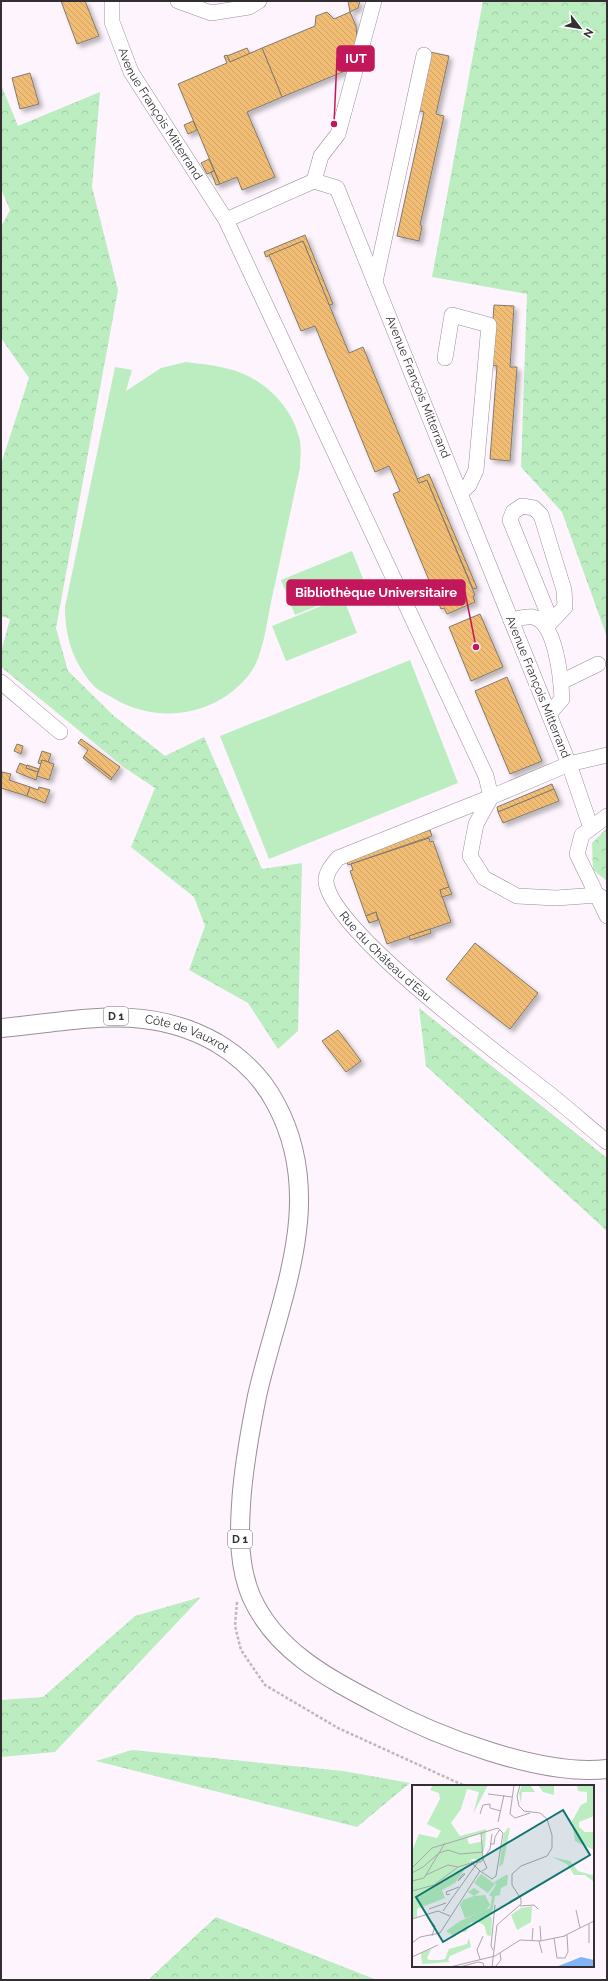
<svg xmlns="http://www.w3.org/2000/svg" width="608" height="1981" viewBox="0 0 608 1981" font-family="Raleway,sans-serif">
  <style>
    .forest { fill: url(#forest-crowns) }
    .pitch { fill: #bbedc1 }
    .building { fill: url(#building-back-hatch); stroke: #827a6f; filter: url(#shadow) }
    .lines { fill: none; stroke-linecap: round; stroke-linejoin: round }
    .minor-casing { stroke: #998e98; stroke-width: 16 }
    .major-casing { stroke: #998e98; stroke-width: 20 }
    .path { stroke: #bfb7be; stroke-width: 2.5; stroke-dasharray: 3 2; stroke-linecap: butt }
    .minor { stroke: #fff; stroke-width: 15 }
    .major { stroke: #fff; stroke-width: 18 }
    .labels { text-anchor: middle; stroke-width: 3.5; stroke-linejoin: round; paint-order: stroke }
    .shield { fill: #fff; stroke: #706d70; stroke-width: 1 }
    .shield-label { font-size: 11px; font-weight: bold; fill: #322e32 }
    .street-label { font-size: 12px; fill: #322e32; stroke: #fff }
    .inset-road { fill: none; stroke: #aca5ac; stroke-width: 1 }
    .view { fill: #0f766e; fill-opacity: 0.15; stroke: #0f766e; stroke-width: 2 }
    .inset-edge { fill: none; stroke: #322e32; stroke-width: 2 }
    .leader { fill: none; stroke: #c2185b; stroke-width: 1.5 }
    .callout-dot { fill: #c2185b; stroke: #fff; stroke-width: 1.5 }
    .callout { fill: #c2185b; stroke: #c2185b; stroke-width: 1.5 }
    .callout-label { font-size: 13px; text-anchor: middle; font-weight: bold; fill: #fff }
  </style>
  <defs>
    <pattern id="forest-crowns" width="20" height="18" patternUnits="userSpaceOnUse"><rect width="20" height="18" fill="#bbedc1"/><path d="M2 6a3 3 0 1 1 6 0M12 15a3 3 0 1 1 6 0" fill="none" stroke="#a1cca6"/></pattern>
    <pattern id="building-back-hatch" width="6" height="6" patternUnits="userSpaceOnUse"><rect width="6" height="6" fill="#f1bd74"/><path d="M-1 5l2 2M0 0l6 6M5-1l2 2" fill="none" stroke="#cfa365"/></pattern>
    <filter id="shadow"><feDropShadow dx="3.5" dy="3.5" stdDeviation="2" flood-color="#0004"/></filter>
  </defs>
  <rect width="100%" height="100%" fill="#fef4fd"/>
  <g class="forest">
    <path d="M 483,1 L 607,1 L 607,637 L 562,512 L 521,467 L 527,294 L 432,277 Z"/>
    <path d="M 2,87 L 18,126 L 100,92 L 92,187 L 118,290 L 56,628 L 68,671 L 114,716 L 165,756 L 204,737 L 262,869 L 302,863 L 298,1031 L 278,1049 L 248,1003 L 189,970 L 205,926 L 194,897 L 131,847 L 155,788 L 125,768 L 1,667 L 1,652 L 10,619 L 1,616 L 1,464 L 29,378 L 1,338 L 1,227 L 10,210 L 1,189 Z"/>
    <path d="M 607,828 L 607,881 L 593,870 L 592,843 Z"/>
    <path d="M 419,1008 L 607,1158 L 607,1231 L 426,1066 Z"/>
    <path d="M 201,1597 L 55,1752 L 1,1757 L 1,1700 L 43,1697 L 135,1616 Z"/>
    <path d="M 132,1750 L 343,1771 L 410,1783 L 357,1827 L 96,1761 Z"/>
    <path d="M 216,1917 L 377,1980 L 148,1980 Z"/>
  </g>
  <g class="pitch">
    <path d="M 186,362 C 201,364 215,365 229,369 C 262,377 291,405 299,437 C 302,447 300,458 300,468 C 290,513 281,557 271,602 C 267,621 263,656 251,672 C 220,715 159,726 113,698 C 107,694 98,691 93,685 C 73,662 65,637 65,607 L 115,367 L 132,370 L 126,391 L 161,368 Z"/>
    <path d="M 352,551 L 366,586 L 295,615 L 281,580 Z"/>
    <path d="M 343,597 L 357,633 L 286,661 L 272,626 Z"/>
    <path d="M 410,660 L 458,783 L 269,859 L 220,736 Z"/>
  </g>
  <g class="building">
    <path d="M 61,1 L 85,1 L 99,36 L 77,44 Z"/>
    <path d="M 348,1 L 360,1 L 358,8 L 350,12 Z"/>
    <path d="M 327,12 L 334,19 L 350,12 L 356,26 L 357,38 L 354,51 L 349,57 L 341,61 L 345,71 L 282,97 L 262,48 L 315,26 L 316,16 Z"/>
    <path d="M 247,48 L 250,54 L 230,62 L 227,56 Z"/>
    <path d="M 262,48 L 282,97 L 247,112 L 275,177 L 242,190 L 237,177 L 220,184 L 178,84 L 227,63 L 224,56 L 227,55 L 230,62 Z"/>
    <path d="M 430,52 L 449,56 L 436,114 L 444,116 L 420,225 L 422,226 L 419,241 L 397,236 L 424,112 L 417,110 Z"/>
    <path d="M 30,73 L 39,104 L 20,109 L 12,78 Z"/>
    <path d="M 193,121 L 197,130 L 188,134 L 184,125 Z"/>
    <path d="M 209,159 L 214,171 L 207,174 L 201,163 Z"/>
    <path d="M 214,171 L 220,184 L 216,185 L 211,172 Z"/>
    <path d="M 305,235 L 333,304 L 329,305 L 303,241 L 266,257 L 264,252 Z"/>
    <path d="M 303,241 L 349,353 L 363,347 L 419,483 L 427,480 L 475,595 L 473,596 L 475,602 L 447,614 L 444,608 L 441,609 L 393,494 L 400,491 L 389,466 L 375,472 L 315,326 L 301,331 L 269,255 Z"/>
    <path d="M 494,305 L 514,306 L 510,367 L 517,367 L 510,461 L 490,459 L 497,366 L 490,365 Z"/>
    <path d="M 429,474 L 477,588 L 473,589 L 427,480 L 419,483 L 417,479 Z"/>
    <path d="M 480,614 L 503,667 L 471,681 L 449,627 Z"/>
    <path d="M 507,677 L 542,761 L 510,774 L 475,691 Z"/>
    <path d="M 81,739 L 120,767 L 112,778 L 84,756 L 88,750 L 78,743 Z"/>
    <path d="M 17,744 L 23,746 L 21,754 L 14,751 Z"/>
    <path d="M 42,751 L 51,754 L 48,762 L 42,760 L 41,764 L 38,763 Z"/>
    <path d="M 84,756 L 112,778 L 111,780 L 83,758 Z"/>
    <path d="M 42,760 L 54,764 L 49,780 L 37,776 Z"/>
    <path d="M 20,763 L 27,766 L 26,768 L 38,772 L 36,780 L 16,772 Z"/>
    <path d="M 27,765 L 39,769 L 38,772 L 26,768 Z"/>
    <path d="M 2,772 L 11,774 L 9,780 L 30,787 L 27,796 L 1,788 Z"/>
    <path d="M 552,784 L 554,789 L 498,812 L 497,807 Z"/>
    <path d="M 30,787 L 38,790 L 39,787 L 50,790 L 45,803 L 27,796 Z"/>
    <path d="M 554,789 L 559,801 L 503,823 L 498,812 Z"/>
    <path d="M 430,830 L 432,836 L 348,865 L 346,859 Z"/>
    <path d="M 429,838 L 430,842 L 433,841 L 449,887 L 440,890 L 451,922 L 387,944 L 376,912 L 366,916 L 350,871 L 353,870 L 351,864 Z"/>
    <path d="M 449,887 L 452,894 L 442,897 L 440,890 Z"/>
    <path d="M 376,912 L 378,920 L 369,923 L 366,916 Z"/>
    <path d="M 430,929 L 431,933 L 410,940 L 409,936 Z"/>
    <path d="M 475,943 L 538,993 L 510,1029 L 446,979 Z"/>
    <path d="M 338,1030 L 361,1061 L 346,1072 L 322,1041 Z"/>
  </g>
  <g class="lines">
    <defs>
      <g id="minor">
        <path id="s1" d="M 112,1 L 112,22 L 131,72 L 226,220 L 486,776 L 491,797 L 569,764 L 337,188 L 314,181 L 226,220"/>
        <path d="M 178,1 L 211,13 L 249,7 L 259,1"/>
        <path d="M 314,181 L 321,156 L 338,134 L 374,1"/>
        <path d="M 375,282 L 424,55"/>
        <path d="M 445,358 L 452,315 L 489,325 L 476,470 L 469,485 L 460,493"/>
        <path d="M 511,620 C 517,619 527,616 533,617 C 556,622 561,679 562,699 L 549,714"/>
        <path d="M 546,627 L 565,607 L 564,590 L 541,515 L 534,508 L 522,506 L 513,512 L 510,520 L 551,621"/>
        <path d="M 1,682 L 60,732"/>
        <path d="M 561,682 L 598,664"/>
        <path id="s2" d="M 491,797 L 338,858 C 333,864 325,873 326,882 C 332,931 499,1054 542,1088 C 564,1105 585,1124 607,1142"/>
        <path d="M 491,797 L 476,824 L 470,856 L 484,878 L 517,896 L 556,898 L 598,895 L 607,901"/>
        <path d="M 607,816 L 582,835 L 577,854 L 607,916"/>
        <path d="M 591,828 L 569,764 L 607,755"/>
      </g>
      <g id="major">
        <path id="s3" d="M 1,1028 C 78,1021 145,1002 217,1043 C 242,1058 262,1077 276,1104 C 328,1201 279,1299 257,1396 C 250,1431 243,1469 241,1505 C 239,1536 239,1567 251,1596 C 275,1651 328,1678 379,1705 C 436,1736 542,1777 607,1769"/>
      </g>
    </defs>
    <use href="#minor" class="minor-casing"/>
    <use href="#major" class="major-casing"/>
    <path class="path" d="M 237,1602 L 235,1626 L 241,1650 L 265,1685 L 338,1728 L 465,1786"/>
    <use href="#minor" class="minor"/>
    <use href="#major" class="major"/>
  </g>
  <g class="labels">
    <g class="shield">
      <rect x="104" y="1007" width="24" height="18" rx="3"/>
      <rect x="228" y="1530" width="24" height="18" rx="3"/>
    </g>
    <g class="shield-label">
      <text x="116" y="1020">D 1</text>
      <text x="240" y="1543">D 1</text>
    </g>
    <g class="street-label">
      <text dy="4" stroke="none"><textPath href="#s1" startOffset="125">Avenue François Mitterrand</textPath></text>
      <text transform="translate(418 387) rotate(68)" y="4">Avenue François Mitterrand</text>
      <text transform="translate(538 687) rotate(68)" y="4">Avenue François Mitterrand</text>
      <text dy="4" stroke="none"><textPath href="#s2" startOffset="289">Rue du Château d'Eau</textPath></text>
      <text dy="4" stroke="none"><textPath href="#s3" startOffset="189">Côte de Vauxrot</textPath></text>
    </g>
  </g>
  <g transform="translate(412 1785)">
    <rect width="182" height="182" fill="#fef4fd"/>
    <path d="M 120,121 L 119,137 L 105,145 L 99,130 L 109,123 Z" fill="#bbedc1"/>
    <path d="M 21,0 L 76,0 L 61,29 L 67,7 L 55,4 L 49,24 L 39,38 L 48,51 L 74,44 L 73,61 L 69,75 L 60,74 L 43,98 L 30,105 L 33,113 L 5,124 L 5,132 L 0,134 L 0,66 L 7,49 L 25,53 L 29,46 L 15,39 L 28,14 L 27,8 L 18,5 ZM 69,48 L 71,54 L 68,57 L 57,59 L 55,53 ZM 110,0 L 118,0 L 123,7 L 110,7 L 109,18 L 107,8 ZM 126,0 L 145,0 L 142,1 L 142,10 L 131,7 ZM 165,0 L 182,0 L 182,31 L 167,37 L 167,42 L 173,47 L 182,47 L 182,65 L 163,56 L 160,36 L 169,20 L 175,17 L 175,7 L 166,6 ZM 96,43 L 98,43 L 91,79 L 87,82 L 92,48 ZM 140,72 L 158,76 L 166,86 L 180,90 L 182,88 L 182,97 L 173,90 L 162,90 L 155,79 ZM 94,90 L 96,90 L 95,100 L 89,103 L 88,110 L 83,111 L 80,128 L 77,129 L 80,134 L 79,151 L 75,150 L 72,140 L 66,137 L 58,138 L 54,147 L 46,147 L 43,152 L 38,153 L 40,150 L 34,146 L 48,136 L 78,123 L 80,112 L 77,110 L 84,100 L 82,97 ZM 57,153 L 59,162 L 38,171 L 36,175 L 38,177 L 10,179 L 9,168 L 19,164 L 15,173 L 17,175 L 28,175 L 33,174 L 37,164 L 55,159 Z" fill="#bbedc1" fill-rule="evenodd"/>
    <path d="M 69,89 L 83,99 L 76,108 L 62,98 ZM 62,103 L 68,107 L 62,111 L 73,110 L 78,120 L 73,126 L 53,133 L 48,120 L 51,115 L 62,111 L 56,107 Z" fill="#bbedc1"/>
    <path d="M 169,172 L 182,175 L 182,182 L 144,182 Z" fill="#81b3f5"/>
    <path class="inset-road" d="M 102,0 L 98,29 L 103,33 L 118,28M 76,9 L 100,12M 68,29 L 71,20 L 78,19 L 78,23 L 89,26M 86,37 L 92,10M 69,48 L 71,74 L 75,83 L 70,86M 78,59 L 82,59 L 83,52 L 88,44M 66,77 L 63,81 L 59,77 L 69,77 L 78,64 L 80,49M 0,83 L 20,63 L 86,43 L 91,48 L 84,91 L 80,94 L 68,86M 0,88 L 11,82 L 27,68 L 36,65 L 48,69 L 71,67M 53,89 L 46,96 L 50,90 L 51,89 L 53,89M 14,90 L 36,80 L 46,82M 0,96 L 12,93 L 33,58M 0,106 L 22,100 L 46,82 L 59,78M 38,109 L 35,110 L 34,107 L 47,102M 108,121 L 122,120 L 126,124M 17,124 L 34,118M 164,125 L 168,143M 16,133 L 23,141 L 20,151M 0,134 L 26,126 L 38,131M 177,139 L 177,158M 128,141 L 129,156M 152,151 L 182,136M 142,153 L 145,173 L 153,173 L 156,167 L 155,150M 120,156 L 121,143M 127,156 L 130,168M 0,158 L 8,152 L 28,148 L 68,86 L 63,81 L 31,126M 81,165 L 79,161 L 83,120M 0,172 L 26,160M 68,174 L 65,165 L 71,151M 38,182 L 83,171 L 108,155 L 128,156 L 153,151M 48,182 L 66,177 L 71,178 L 72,182M 80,182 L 85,140 L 109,119 L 109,114 L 100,100 L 100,89 L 109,81 L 135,71 L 140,63 L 140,50 L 135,34 L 128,28 L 112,26 L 107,21 L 105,11 L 108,0M 83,182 L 89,175 L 88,168"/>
    <path class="view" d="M 151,25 L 178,70 L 31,157 L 4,112 Z"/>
    <rect width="182" height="182" class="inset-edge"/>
  </g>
  <path class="leader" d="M334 124L337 58M476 647L465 592"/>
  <g class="callout-dot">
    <circle cx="334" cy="124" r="4"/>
    <circle cx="476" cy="647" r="4"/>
  </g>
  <g class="callout">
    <rect x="337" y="46" width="37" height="25" rx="4"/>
    <rect x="287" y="580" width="178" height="25" rx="4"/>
  </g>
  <g class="callout-label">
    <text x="356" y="63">IUT</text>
    <text x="376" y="597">Bibliothèque Universitaire</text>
  </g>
  <rect width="608" height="1981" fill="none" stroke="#322e32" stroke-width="4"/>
  <g transform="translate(580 28) rotate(121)" stroke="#ffffff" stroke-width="3" paint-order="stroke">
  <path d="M0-3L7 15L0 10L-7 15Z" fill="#322e32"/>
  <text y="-6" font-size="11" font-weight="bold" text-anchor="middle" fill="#322e32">N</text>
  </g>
</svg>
